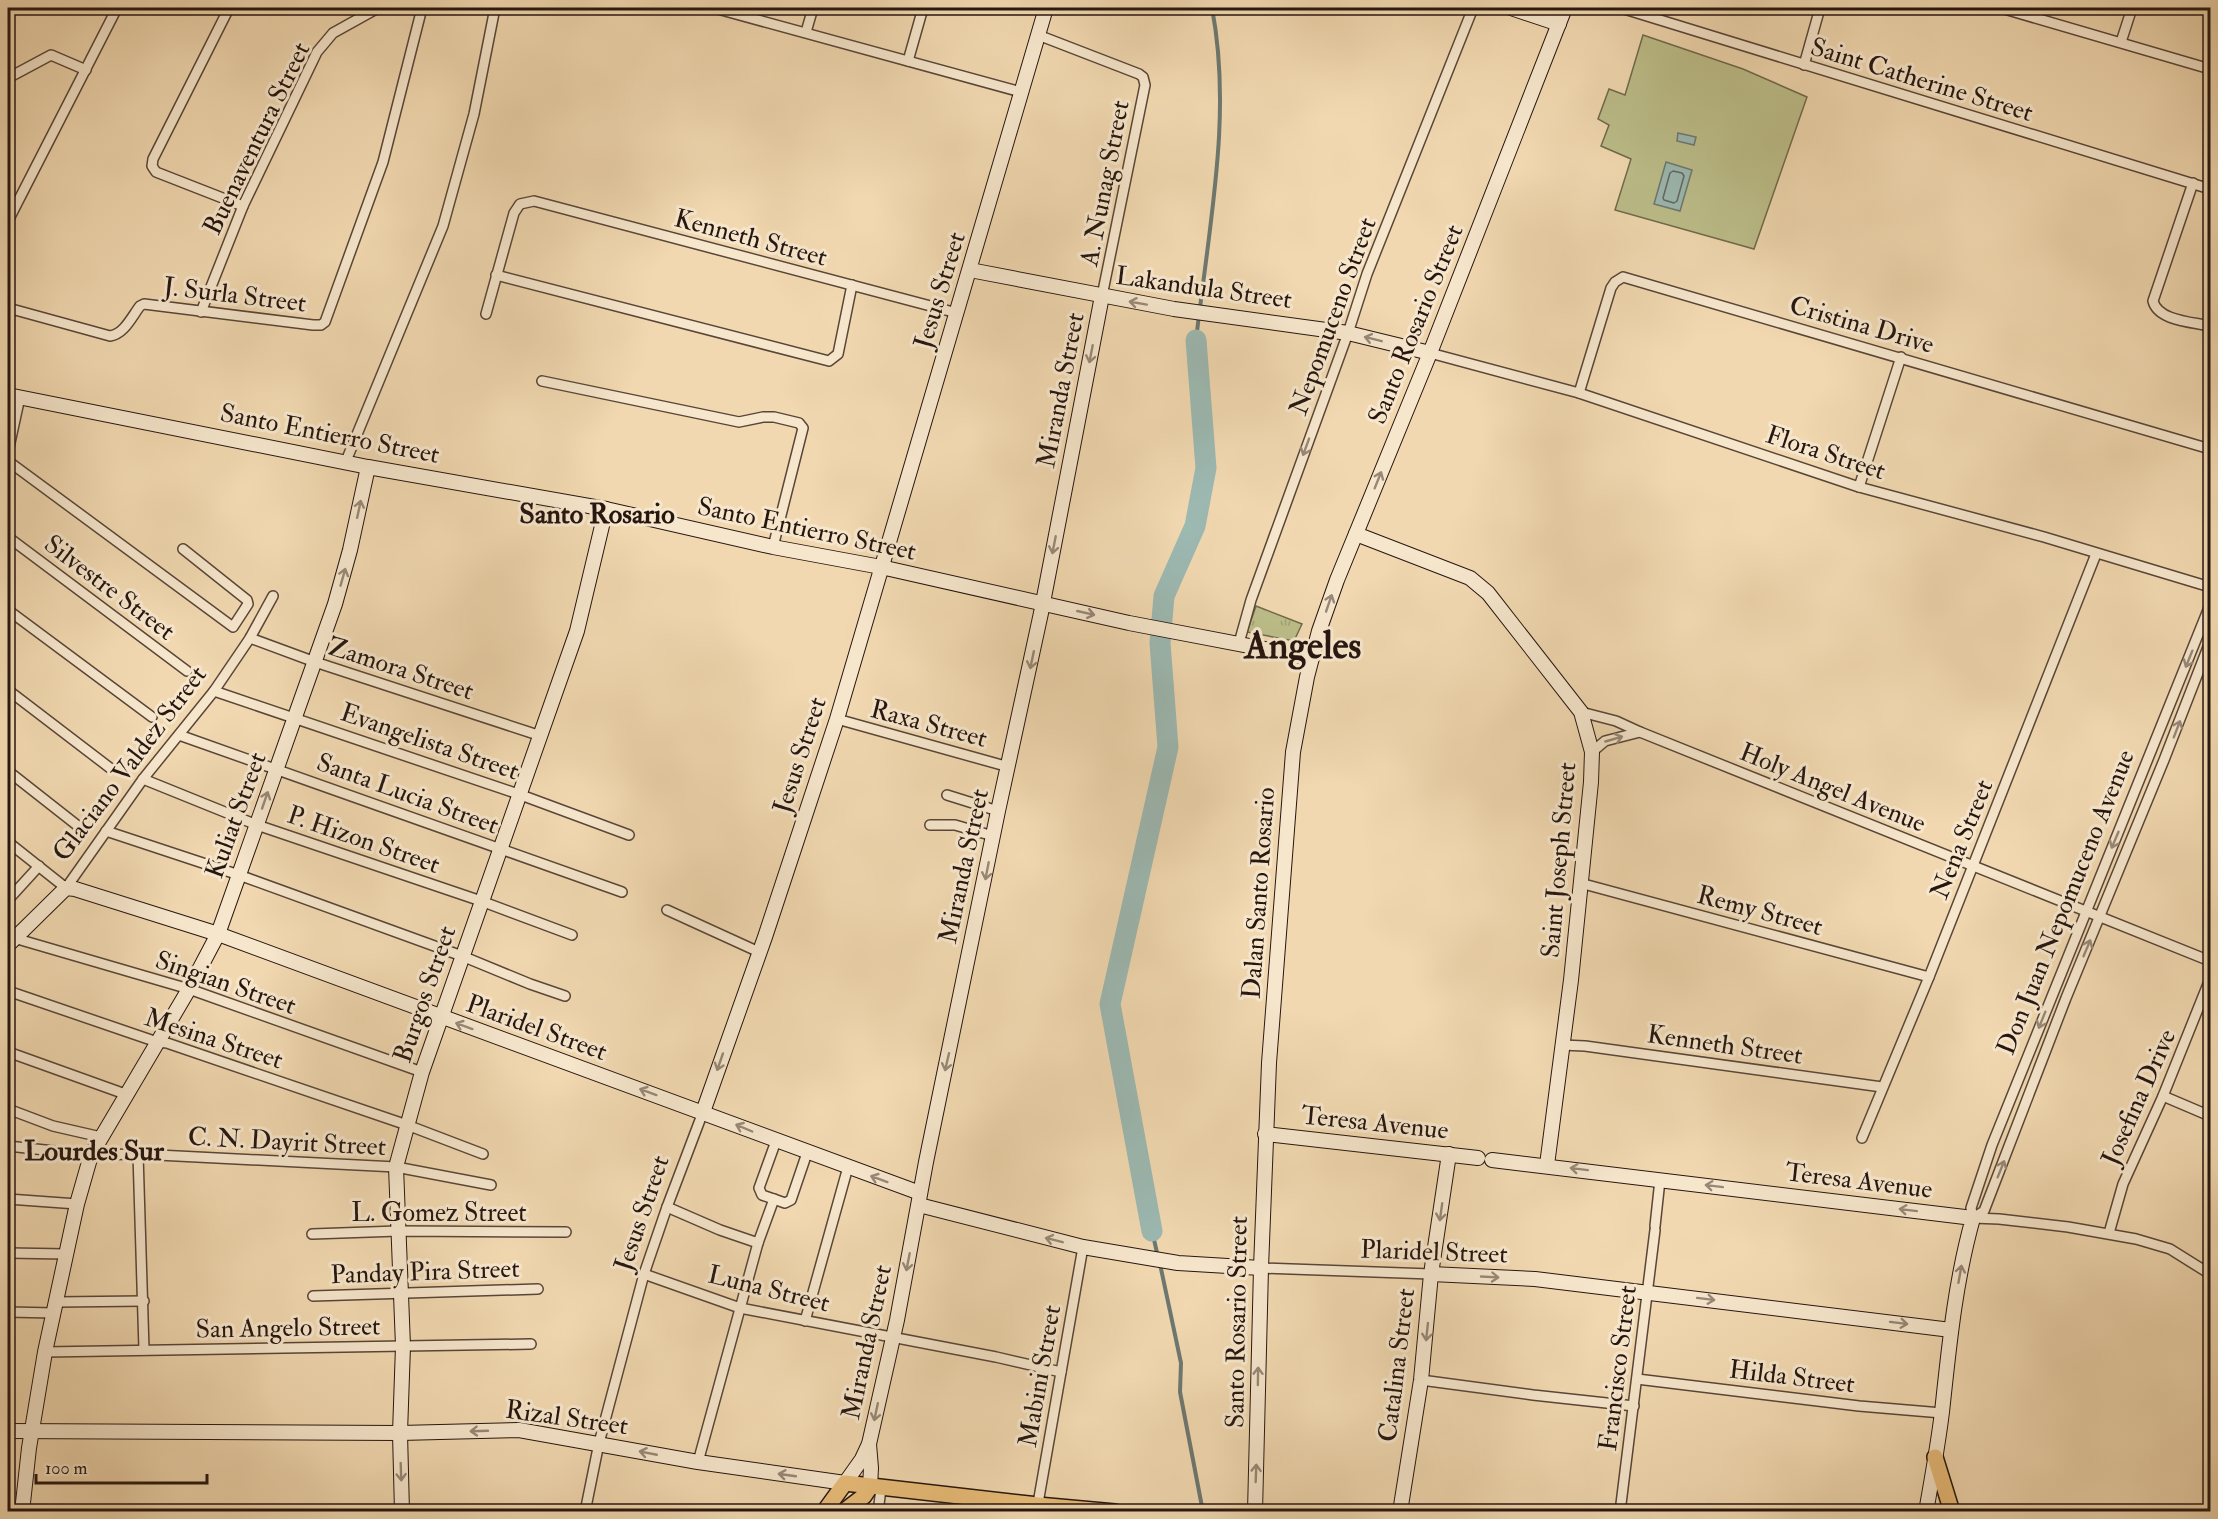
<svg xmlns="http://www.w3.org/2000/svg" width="2218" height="1519" viewBox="0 0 2218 1519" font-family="'IM FELL Double Pica',serif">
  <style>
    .grass { fill: #bcbe8a; stroke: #716a4d; stroke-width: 1.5 }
    .park { fill: url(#park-tufts); stroke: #716a4d; stroke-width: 1.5 }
    .water { fill: #9cb9b2; stroke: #6d7871; stroke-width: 1.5 }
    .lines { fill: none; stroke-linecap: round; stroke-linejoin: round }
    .shore { stroke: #616861; stroke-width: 1.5 }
    .stream { stroke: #6d7871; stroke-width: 4 }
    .river { stroke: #9cb9b2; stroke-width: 21 }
    .street-casing { stroke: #594638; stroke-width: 12 }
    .secondary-casing { stroke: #261610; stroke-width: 16 }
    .primary-casing { stroke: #261610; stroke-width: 18 }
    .street { stroke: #f6e6cc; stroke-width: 9 }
    .secondary { stroke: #f6e6cc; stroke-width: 14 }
    .primary { stroke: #e8bc78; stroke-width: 15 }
    .oneway { stroke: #988877 }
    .labels { text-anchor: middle; stroke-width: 6; stroke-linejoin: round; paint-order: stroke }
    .street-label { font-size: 26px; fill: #261610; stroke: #f6e6cc }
    .quarter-label { font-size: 28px; font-weight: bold; fill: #261610; stroke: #f6e6cc }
    .town-label { font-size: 38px; font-weight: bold; fill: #261610; stroke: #f6e6cc }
  </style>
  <defs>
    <pattern id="park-tufts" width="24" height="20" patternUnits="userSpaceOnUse" patternTransform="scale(1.5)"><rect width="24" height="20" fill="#bcbe8a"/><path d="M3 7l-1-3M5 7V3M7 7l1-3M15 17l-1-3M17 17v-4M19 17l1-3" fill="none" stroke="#a1a376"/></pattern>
  </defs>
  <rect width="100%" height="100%" fill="#f1d8b0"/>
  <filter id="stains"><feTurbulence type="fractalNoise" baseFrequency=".00333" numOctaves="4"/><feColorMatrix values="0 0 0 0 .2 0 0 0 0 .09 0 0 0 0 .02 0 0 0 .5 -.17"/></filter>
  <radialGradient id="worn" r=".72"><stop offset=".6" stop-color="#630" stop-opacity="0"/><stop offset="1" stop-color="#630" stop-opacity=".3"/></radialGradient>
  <path class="grass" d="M 1643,35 L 1743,69 L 1807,97 L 1754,249 L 1615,210 L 1631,159 L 1601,146 L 1609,125 L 1598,119 L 1609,89 L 1625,95 Z"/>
  <path class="park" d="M 1256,606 L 1302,624 L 1294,641 L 1247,632 Z"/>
  <g class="water">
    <path d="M 1678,133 L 1696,137 L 1694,145 L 1677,141 Z"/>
    <path d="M 1666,162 L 1692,170 L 1680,211 L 1654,204 Z"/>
  </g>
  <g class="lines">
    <path class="shore" d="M 1673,171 L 1682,173 L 1684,176 L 1677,201 L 1674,203 L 1664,200 L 1663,198 L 1670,173 Z"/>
    <g class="stream">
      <path d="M 1200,308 C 1212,209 1231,107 1212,8"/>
      <path d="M 1196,340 L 1199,315"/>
      <path d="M 1152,1231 L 1158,1257"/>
      <path d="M 1160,1264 L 1181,1363 L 1180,1392 L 1203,1512"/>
    </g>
    <path class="river" d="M 1152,1231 L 1110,1004 L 1168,747 L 1160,643 L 1164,596 L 1195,526 L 1206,468 L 1196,340"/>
    <defs>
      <g id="street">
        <path d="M 229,8 L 153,159 L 152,166 L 156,172 L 243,206"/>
        <path d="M 714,8 L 1021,92"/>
        <path d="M 1621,8 L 2210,189"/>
        <path d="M 2001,8 L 2210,69"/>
        <path d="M 806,32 L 813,8"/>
        <path d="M 1038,35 L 1139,74 L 1143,77 L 1145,85 L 1102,296"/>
        <path d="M 2121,42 L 2132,8"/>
        <path d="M 908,61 L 923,8"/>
        <path d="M 1804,65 L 1820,8"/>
        <path d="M 8,78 L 51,55 L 86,70"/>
        <path d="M 2193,183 L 2153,301 C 2158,321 2193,322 2210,326"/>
        <path d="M 8,221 L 117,8"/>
        <path d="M 496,275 L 829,361 L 838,354 L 852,285"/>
        <path d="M 8,308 L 110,336 C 124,334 131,318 140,306 L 144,304 L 313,325 L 321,325 L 325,322 L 383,162 L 422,8"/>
        <path d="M 201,312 L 243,206 L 317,52 L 333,33 L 378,8"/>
        <path d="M 486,314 L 514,213 L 520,204 L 534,201 L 957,313"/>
        <path d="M 1430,353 L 1579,393 L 1859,487 L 2044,537 L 2210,587"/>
        <path d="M 542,381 L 739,422 L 763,417 L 774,417 L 799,423 L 803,428 L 773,547"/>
        <path d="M 1579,393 L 1611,288 L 1615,282 L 1623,277 L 2210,449"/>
        <path d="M 8,452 L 20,397"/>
        <path d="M 8,461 L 233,627 L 248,604 L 247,600 L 183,549"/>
        <path d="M 346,461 L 443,226 L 474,114 L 495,8"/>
        <path d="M 1859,487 L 1901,357"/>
        <path d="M 8,537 L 187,671"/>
        <path d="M 8,610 L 152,717"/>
        <path d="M 250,638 L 315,662 L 541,736"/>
        <path d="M 1239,643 L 1251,600 L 1348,333 L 1367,274 L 1473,8"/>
        <path d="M 8,690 L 110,768"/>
        <path d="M 214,691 L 521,795 L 629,835"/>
        <path d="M 1581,712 L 1616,721 L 1640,732 L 2210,961"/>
        <path d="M 837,719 L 1009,767"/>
        <path d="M 179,735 L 622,892"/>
        <path d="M 1592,752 L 1605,741 L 1640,732"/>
        <path d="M 8,771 L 78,826"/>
        <path d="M 143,779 L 257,825 L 481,901 L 572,935"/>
        <path d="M 947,795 L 998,811"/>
        <path d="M 930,825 L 955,825 L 993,836"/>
        <path d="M 106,831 L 239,875 L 462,956 L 530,984 L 565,996"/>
        <path d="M 8,842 L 66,888 L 143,779 L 214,691 L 250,638 L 273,596"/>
        <path d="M 1580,883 L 1929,977"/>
        <path d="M 8,900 L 39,866"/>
        <path d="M 667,910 L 759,952"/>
        <path d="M 14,938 L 189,989 L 422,1072"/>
        <path d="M 8,991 L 157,1042 L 167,1043 L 407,1125 L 483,1154"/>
        <path d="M 1562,1045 L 1585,1046 L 1882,1087"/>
        <path d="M 8,1052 L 125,1094"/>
        <path d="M 2163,1096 L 2210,1116"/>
        <path d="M 8,1109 L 53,1126 L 101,1137"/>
        <path d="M 1862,1138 L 1929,977 L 2096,554"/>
        <path d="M 776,1141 L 759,1188 L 762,1195 L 785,1203 L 791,1200 L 807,1153"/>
        <path d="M 8,1146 L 91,1155 L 138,1154 L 396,1167 L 491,1185"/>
        <path d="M 138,1154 L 144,1350"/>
        <path d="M 8,1199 L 77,1204"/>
        <path d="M 667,1207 L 720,1230 L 758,1243"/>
        <path d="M 1973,1218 L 1971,1208 L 1992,1145 L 2210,605"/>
        <path d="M 1973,1218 L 1984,1211 L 2066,998 L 2164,760 L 2210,642"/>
        <path d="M 1973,1218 L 1999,1219 L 2068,1227 L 2136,1239 L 2170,1249 L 2210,1274"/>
        <path d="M 1655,1226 L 1660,1180"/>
        <path d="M 2109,1233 L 2123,1184 L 2163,1096 L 2210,979"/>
        <path d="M 312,1234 L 398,1231 L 566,1232"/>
        <path d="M 8,1253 L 66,1254"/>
        <path d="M 1261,1268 L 1431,1274"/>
        <path d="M 644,1274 L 740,1308 L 996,1357 L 1061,1372"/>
        <path d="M 313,1296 L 538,1289"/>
        <path d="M 57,1302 L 144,1301"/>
        <path d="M 8,1312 L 54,1313"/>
        <path d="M 805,1321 L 848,1167"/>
        <path d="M 45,1352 L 531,1344"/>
        <path d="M 1637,1379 L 1859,1406 L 1942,1413"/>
        <path d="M 1421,1380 L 1533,1395 L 1634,1406"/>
        <path d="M 698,1462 L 758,1243 L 774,1199"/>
        <path d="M 1037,1509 L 1083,1247"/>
        <path d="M 585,1512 L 599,1443 L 644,1274 L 667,1207 L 703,1112"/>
        <path d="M 878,1512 L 881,1489"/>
        <path d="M 1620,1512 L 1655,1230"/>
      </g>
      <g id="secondary">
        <path d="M 1511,8 L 1559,24"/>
        <path d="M 970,270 L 1174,309 L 1348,333 L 1430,353"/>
        <path d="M 8,395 L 368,467 L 606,509 L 773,547 L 881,567 L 1129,623 L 1312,658"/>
        <path d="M 1356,534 L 1470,578 L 1488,593 L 1581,712 L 1592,752 L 1591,782 L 1571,980 L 1547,1165"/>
        <path d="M 8,945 L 66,888 L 75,889 L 218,934 L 920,1193"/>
        <path d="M 703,1112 L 765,937 L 837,719 L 1046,8"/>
        <path d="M 1265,1134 L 1478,1158"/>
        <path d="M 1492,1160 L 1973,1218 C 1955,1282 1949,1347 1942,1412 C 1938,1445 1932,1478 1926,1512"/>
        <path d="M 919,1205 L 1083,1247 L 1178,1263 L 1261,1268"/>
        <path d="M 1431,1274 L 1535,1279 L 1951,1330"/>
        <path d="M 8,1431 L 400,1433 L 519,1430 L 698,1462 L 845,1483 L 862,1459 L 869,1444 L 897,1320 L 926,1162 L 998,811 L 1041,613 L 1102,296"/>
        <path d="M 869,1444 L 871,1468 L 870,1487"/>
        <path d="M 22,1512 L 29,1448 L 45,1352 L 77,1204 L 91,1155 L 189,989 L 218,934 L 335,604 L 350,550 L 368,467"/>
        <path d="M 402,1512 L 400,1433 L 403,1346 L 396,1167 L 422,1072 L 577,631 L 606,509"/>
        <path d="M 1255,1512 L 1261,1268 L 1269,1063 L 1293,752 L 1307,677 L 1319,631 L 1337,580 L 1430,353 L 1565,8"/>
        <path d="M 1400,1512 L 1421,1380 L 1431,1274 L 1449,1154"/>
      </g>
      <g id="primary">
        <path d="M 1935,1457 L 1952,1512"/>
        <path d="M 824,1512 L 845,1483 L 1038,1505 L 1115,1512"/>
        <path d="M 843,1512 L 864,1496 L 870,1487"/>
      </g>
    </defs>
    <use href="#street" class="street-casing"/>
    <use href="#secondary" class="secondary-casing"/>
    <use href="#primary" class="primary-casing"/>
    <use href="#street" class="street"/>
    <use href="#secondary" class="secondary"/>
    <use href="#primary" class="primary"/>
  </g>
  <defs><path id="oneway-shaft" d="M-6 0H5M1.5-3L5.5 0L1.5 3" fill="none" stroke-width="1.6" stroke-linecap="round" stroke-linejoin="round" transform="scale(1.5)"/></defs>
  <g class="oneway">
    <use href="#oneway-shaft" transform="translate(1138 303) rotate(-170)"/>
    <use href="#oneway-shaft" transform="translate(1373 339) rotate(-166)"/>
    <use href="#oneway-shaft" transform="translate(1091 354) rotate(101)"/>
    <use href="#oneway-shaft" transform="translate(1306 447) rotate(110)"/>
    <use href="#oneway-shaft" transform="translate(1378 480) rotate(-68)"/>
    <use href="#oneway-shaft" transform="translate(359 509) rotate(-78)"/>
    <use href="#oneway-shaft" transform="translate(1054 545) rotate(101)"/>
    <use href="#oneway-shaft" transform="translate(343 577) rotate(-74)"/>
    <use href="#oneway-shaft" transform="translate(1329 603) rotate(-71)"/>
    <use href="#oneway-shaft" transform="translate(1086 613) rotate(13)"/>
    <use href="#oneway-shaft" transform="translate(2189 659) rotate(112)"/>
    <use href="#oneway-shaft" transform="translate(1032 660) rotate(102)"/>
    <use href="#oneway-shaft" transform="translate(2177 729) rotate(-69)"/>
    <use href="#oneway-shaft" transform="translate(1614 739) rotate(-16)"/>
    <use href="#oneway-shaft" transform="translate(265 800) rotate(-71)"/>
    <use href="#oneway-shaft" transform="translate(2115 840) rotate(113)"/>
    <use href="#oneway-shaft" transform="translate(987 871) rotate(101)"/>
    <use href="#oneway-shaft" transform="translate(2087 948) rotate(-67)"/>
    <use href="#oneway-shaft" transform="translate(2042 1020) rotate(112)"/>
    <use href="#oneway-shaft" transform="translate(464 1026) rotate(-160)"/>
    <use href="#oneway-shaft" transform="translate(720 1062) rotate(109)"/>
    <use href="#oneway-shaft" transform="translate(947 1062) rotate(103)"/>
    <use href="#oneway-shaft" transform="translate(648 1092) rotate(-160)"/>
    <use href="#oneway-shaft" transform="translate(744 1128) rotate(-157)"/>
    <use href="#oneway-shaft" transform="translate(1579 1169) rotate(-173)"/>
    <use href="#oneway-shaft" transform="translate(2001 1169) rotate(-68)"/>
    <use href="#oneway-shaft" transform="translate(879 1179) rotate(-160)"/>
    <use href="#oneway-shaft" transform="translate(1714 1186) rotate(-173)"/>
    <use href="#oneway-shaft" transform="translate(1908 1210) rotate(-173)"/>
    <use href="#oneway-shaft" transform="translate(1441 1212) rotate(98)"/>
    <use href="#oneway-shaft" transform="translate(1054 1240) rotate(-166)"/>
    <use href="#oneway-shaft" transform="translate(908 1262) rotate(101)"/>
    <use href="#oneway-shaft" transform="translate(1960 1274) rotate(-80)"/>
    <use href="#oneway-shaft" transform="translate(1490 1277) rotate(3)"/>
    <use href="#oneway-shaft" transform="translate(1706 1299) rotate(7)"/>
    <use href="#oneway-shaft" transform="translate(1899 1323) rotate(7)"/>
    <use href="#oneway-shaft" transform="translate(1427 1332) rotate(96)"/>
    <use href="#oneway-shaft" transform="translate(1258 1376) rotate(-89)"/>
    <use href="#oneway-shaft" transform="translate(876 1412) rotate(102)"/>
    <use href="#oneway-shaft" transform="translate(479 1431) rotate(178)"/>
    <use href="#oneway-shaft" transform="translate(648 1453) rotate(-169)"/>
    <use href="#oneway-shaft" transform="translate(401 1472) rotate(88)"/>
    <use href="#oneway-shaft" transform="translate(1256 1473) rotate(-88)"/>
    <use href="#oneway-shaft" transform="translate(787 1475) rotate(-172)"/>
  </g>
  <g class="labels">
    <g class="street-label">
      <text transform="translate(1922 79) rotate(17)" y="9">Saint Catherine Street</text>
      <text transform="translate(256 138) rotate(-64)" y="9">Buenaventura Street</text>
      <text transform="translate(1104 183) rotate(-79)" y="9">A. Nunag Street</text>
      <text transform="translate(751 237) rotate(15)" y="9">Kenneth Street</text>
      <text transform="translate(1204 287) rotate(8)" y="9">Lakandula Street</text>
      <text transform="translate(939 290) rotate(-73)" y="9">Jesus Street</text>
      <text transform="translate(235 294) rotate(7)" y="9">J. Surla Street</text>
      <text transform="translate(1332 316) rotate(-70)" y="9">Nepomuceno Street</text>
      <text transform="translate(1415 324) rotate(-68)" y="9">Santo Rosario Street</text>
      <text transform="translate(1862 324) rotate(16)" y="9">Cristina Drive</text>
      <text transform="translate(1060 390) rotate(-79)" y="9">Miranda Street</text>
      <text transform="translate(330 433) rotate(11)" y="9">Santo Entierro Street</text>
      <text transform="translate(1826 452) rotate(18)" y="9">Flora Street</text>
      <text transform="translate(807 528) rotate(12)" y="9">Santo Entierro Street</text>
      <text transform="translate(110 587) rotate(37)" y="9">Silvestre Street</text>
      <text transform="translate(401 668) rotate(18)" y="9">Zamora Street</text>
      <text transform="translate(929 723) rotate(15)" y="9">Raxa Street</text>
      <text transform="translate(430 741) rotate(19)" y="9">Evangelista Street</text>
      <text transform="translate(799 755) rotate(-72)" y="9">Jesus Street</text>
      <text transform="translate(129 763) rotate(-53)" y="9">Glaciano Valdez Street</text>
      <text transform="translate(1833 787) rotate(22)" y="9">Holy Angel Avenue</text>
      <text transform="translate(408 793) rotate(20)" y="9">Santa Lucia Street</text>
      <text transform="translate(235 815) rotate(-70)" y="9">Kuliat Street</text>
      <text transform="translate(364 839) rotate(19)" y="9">P. Hizon Street</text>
      <text transform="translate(1961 839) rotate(-68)" y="9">Nena Street</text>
      <text transform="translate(1558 860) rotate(-85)" y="9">Saint Joseph Street</text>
      <text transform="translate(963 866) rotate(-78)" y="9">Miranda Street</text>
      <text transform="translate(1258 893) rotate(-86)" y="9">Dalan Santo Rosario</text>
      <text transform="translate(2065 902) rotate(-68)" y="9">Don Juan Nepomuceno Avenue</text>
      <text transform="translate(1760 910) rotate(15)" y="9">Remy Street</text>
      <text transform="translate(226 982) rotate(19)" y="9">Singian Street</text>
      <text transform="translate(424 994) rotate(-71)" y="9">Burgos Street</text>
      <text transform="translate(537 1027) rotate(20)" y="9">Plaridel Street</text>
      <text transform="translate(214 1038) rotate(18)" y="9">Mesina Street</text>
      <text transform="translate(1725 1044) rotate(8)" y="9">Kenneth Street</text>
      <text transform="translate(2138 1097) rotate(-66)" y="9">Josefina Drive</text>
      <text transform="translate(1375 1122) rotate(6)" y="9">Teresa Avenue</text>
      <text transform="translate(287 1141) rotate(3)" y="9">C. N. Dayrit Street</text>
      <text transform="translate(1859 1180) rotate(7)" y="9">Teresa Avenue</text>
      <text x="439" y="1221">L. Gomez Street</text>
      <text transform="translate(641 1213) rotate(-71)" y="9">Jesus Street</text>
      <text transform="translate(1434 1251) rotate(2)" y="9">Plaridel Street</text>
      <text transform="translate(425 1271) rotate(-2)" y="9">Panday Pira Street</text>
      <text transform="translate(769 1288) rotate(14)" y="9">Luna Street</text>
      <text transform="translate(1236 1322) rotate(-89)" y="9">Santo Rosario Street</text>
      <text transform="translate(288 1327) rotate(-1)" y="9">San Angelo Street</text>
      <text transform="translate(866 1342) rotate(-78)" y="9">Miranda Street</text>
      <text transform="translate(1396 1365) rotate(-83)" y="9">Catalina Street</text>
      <text transform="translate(1617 1368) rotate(-83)" y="9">Francisco Street</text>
      <text transform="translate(1039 1376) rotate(-80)" y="9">Mabini Street</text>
      <text transform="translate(1792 1376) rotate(7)" y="9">Hilda Street</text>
      <text transform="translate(567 1417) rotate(8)" y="9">Rizal Street</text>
    </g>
    <g class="quarter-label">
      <text x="597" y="523">Santo Rosario</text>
      <text x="94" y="1160">Lourdes Sur</text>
    </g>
    <g class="town-label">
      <text x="1303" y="658">Angeles</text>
    </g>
  </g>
  <rect width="2218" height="1519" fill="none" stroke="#f1d8b0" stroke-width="30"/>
  <rect x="9" y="9" width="2200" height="1501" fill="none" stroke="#261610" stroke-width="3"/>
  <rect x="15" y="15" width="2188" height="1489" fill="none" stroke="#261610" stroke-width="1.5"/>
  <path d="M36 1474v9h171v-9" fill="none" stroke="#261610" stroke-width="3"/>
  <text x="45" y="1474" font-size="18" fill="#261610" stroke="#f6e6cc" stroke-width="4.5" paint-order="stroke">100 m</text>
  <rect width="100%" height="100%" filter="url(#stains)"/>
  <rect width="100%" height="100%" fill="url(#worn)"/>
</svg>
